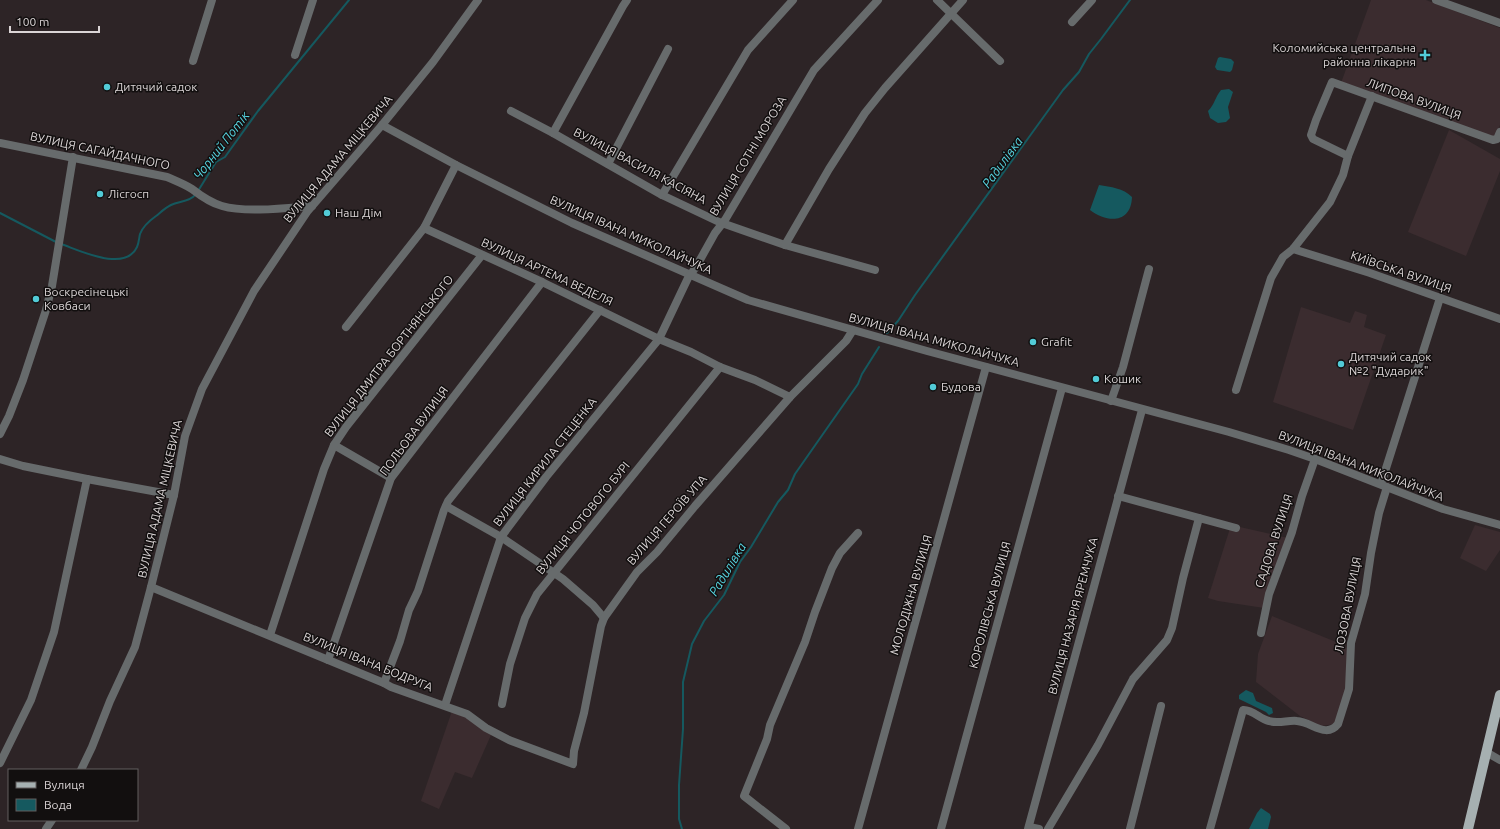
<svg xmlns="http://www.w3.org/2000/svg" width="1500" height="829" viewBox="0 0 1500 829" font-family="Ubuntu,sans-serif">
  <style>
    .built { fill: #3b2c2f }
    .water { fill: #15595f }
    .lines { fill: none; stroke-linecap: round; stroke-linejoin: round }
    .stream { stroke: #15595f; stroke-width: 2 }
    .minor { stroke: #676b6c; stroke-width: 8 }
    .major { stroke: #a6b0b1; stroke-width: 10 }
    .poi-dot { fill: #52cbd7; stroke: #120f0f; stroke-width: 1.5 }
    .labels { text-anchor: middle; stroke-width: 3; stroke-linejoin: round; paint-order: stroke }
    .poi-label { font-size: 12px; fill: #dbd5d6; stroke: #120f0f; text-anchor: start }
    .street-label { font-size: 12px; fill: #dbd5d6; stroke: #120f0f }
    .water-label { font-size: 13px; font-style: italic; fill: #57d4e0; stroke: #120f0f }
  </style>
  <rect width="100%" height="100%" fill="#2d2426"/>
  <g class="built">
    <path d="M 1371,0 L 1426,0 L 1500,28 L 1500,125 L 1495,138 L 1341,83 Z"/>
    <path d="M 1449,130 L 1500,159 L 1500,171 L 1466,256 L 1408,232 Z"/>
    <path d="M 1301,307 L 1350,323 L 1355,311 L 1367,315 L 1364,327 L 1386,335 L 1353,430 L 1273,402 Z"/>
    <path d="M 1231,525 L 1288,538 L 1264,608 L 1218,601 L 1208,598 Z"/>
    <path d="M 1475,525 L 1500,532 L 1500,550 L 1486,571 L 1460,558 Z"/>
    <path d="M 1272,616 L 1346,646 L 1352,675 L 1342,723 L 1321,726 L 1300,716 L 1256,682 L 1258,654 Z"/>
    <path d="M 452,711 L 468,717 L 491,735 L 472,778 L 455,772 L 439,809 L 421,801 Z"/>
  </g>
  <g class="water">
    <path d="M 1220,57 L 1231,59 L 1234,62 L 1232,70 L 1230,72 L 1217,70 L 1215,67 L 1218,58 Z"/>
    <path d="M 1229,89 L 1233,92 L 1228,107 L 1230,118 L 1226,122 L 1218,123 L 1210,118 L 1208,111 C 1215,104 1215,97 1221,90 Z"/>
    <path d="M 1099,185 C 1111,187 1123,188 1132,197 C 1131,224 1107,223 1090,210 Z"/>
    <path d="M 1246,690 L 1253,693 L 1256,701 L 1272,708 L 1273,713 L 1269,715 L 1266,712 L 1239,699 L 1239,695 Z"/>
    <path d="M 1261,808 L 1270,814 L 1271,817 L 1268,829 L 1249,829 L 1257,813 Z"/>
  </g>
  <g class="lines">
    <g class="stream">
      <path d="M 198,191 L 216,162 L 225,157 L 258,111 L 349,0"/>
      <path d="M 0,213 L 56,242"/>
      <path d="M 61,244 C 79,250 125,273 137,247 C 139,243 139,238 140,234 C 143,226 149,221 156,216 C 161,212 165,208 171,205 C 179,201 190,202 196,194"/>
      <path d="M 887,333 L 898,321 L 915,295 L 1063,90 L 1079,72 L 1089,54 L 1101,39 L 1130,0"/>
      <path d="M 682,829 L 679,819 L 679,785 L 683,729 L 683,682 L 692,644 L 704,621 L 724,595 L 740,562 L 751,547 L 778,502 L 788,490 L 795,474 L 858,384 L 862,374 L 879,347"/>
    </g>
    <g class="minor">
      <path d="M 937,0 L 1000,61"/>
      <path d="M 1436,0 L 1500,23"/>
      <path d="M 1072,22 L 1092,0"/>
      <path d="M 295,55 L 313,0"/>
      <path d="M 193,61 L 212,0"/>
      <path d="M 511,111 L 553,133 L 662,195 L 719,222 L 785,245 L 875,270"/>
      <path d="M 382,125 L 456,165 L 572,223 L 748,300 L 927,351 L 1229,432 L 1289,450 L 1315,459 L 1443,509 L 1500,525"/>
      <path d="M 553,133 L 623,6 L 627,0"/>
      <path d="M 0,143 L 167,177 C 176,181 184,184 192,189 C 201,196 211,203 222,206 C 245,213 287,208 312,206"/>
      <path d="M 1348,156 L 1372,96"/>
      <path d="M 608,164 L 668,49"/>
      <path d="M 662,195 L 748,50 L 793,0"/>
      <path d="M 424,228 L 542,282 L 659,339 L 691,352 L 720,367 L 755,380 L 790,397"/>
      <path d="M 785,245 L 829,169 L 865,113 L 885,88 L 963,0"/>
      <path d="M 1293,249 L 1370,273 L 1500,319"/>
      <path d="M 346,327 L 424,228 L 456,165"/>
      <path d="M 1236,390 L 1271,278 L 1283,257 L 1293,249 L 1330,202 L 1343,175 L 1348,156 L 1313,139 L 1311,135 L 1316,120 L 1332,82 L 1493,140 L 1497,139 L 1500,132"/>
      <path d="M 1111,401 L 1123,367 L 1149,269"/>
      <path d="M 0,434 L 9,416 L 23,380 L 46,310 L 52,286 L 73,157"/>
      <path d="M 334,445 L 391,478"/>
      <path d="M 0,459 L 23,466 L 87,479 L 174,495"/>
      <path d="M 1381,484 L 1440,298"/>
      <path d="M 1118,496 L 1236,528"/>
      <path d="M 446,506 L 501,537 L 563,579 L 593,605 L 604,618"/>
      <path d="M 151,587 L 384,683 L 391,687 L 467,714 L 486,728 L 509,740 L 573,764 L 574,751 L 584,713 L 601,626 L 604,618 L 637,572 L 657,552 L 695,506 L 790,397 L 846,341 L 853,330"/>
      <path d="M 1261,633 L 1269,594 L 1292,532 L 1302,496 L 1315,459"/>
      <path d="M 270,635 L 324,469 L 334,445 L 346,427 L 482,255"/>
      <path d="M 328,660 L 391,478 L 542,282"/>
      <path d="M 384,683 L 400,641 L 409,610 L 418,591 L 444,510 L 448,501 L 600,310"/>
      <path d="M 502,704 L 510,664 L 525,618 L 537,594 L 720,367"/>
      <path d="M 445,705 L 501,537 L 546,477 L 659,339 L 688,278 L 696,267 L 715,233 L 725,220 L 814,70 L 878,0"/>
      <path d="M 1486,752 L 1500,760"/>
      <path d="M 0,763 L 31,700 L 54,632 L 87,479"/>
      <path d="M 81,770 L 92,747 L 110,701 L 135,647 L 151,587 L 174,495 L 185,436 L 202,389 L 254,291 L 307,212 L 382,125 L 433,62 L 478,0"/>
      <path d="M 1029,827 L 1039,829"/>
      <path d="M 46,829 L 52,820"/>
      <path d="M 786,829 L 744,796 L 767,739 L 770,725 L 805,642 L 815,612 L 832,568 L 840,553 L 858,533"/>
      <path d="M 858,829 L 986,367"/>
      <path d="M 941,829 L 1062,388"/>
      <path d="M 1028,829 L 1142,410"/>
      <path d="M 1048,829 L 1098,745 L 1133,679 L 1167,640 L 1172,628 L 1183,578 L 1199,518"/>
      <path d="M 1130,829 L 1161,706"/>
      <path d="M 1210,829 L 1243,710 C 1252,709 1260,719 1269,721 C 1278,724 1288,720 1297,721 C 1312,722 1326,739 1338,724 L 1349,689 L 1351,643 L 1365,594 L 1371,553 L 1379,513 L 1387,487"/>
    </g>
    <path class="major" d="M 1468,829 L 1500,695"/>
  </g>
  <g class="poi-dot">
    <path d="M1423 49h4v4h4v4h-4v4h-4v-4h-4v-4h4z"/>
    <circle cx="107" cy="87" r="4"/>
    <circle cx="100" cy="194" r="4"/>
    <circle cx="327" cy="213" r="4"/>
    <circle cx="36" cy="299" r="4"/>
    <circle cx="1033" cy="342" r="4"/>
    <circle cx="1341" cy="364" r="4"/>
    <circle cx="1096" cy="379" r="4"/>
    <circle cx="933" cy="387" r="4"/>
  </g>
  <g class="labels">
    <g class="poi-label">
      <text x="1416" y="52" text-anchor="end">Коломийська центральна<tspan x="1416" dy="14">районна лікарня</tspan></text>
      <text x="115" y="91">Дитячий садок</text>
      <text x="108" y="198">Лісгосп</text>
      <text x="335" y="217">Наш Дім</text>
      <text x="44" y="296">Воскресінецькі<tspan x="44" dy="14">Ковбаси</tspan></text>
      <text x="1041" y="346">Grafit</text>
      <text x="1349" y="361">Дитячий садок<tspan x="1349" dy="14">№2 "Дударик"</tspan></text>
      <text x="1104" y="383">Кошик</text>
      <text x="941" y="391">Будова</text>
    </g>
    <g class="street-label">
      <text transform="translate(1414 99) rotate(20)" y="4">ЛИПОВА ВУЛИЦЯ</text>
      <text transform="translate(100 151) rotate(12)" y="4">ВУЛИЦЯ САГАЙДАЧНОГО</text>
      <text transform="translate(748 156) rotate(-59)" y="4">ВУЛИЦЯ СОТНІ МОРОЗА</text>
      <text transform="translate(338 159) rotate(-50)" y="4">ВУЛИЦЯ АДАМА МІЦКЕВИЧА</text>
      <text transform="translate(640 166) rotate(28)" y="4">ВУЛИЦЯ ВАСИЛЯ КАСІЯНА</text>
      <text transform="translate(631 235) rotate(24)" y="4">ВУЛИЦЯ ІВАНА МИКОЛАЙЧУКА</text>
      <text transform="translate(547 272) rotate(25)" y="4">ВУЛИЦЯ АРТЕМА ВЕДЕЛЯ</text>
      <text transform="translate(1401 272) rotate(19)" y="4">КИЇВСЬКА ВУЛИЦЯ</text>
      <text transform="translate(934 340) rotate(15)" y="4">ВУЛИЦЯ ІВАНА МИКОЛАЙЧУКА</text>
      <text transform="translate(389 356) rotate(-52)" y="4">ВУЛИЦЯ ДМИТРА БОРТНЯНСЬКОГО</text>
      <text transform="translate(414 431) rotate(-54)" y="4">ПОЛЬОВА ВУЛИЦЯ</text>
      <text transform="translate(545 462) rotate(-52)" y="4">ВУЛИЦЯ КИРИЛА СТЕЦЕНКА</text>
      <text transform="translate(1361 466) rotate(21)" y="4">ВУЛИЦЯ ІВАНА МИКОЛАЙЧУКА</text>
      <text transform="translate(160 499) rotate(-77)" y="4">ВУЛИЦЯ АДАМА МІЦКЕВИЧА</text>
      <text transform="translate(583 518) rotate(-51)" y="4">ВУЛИЦЯ ЧОТОВОГО БУРІ</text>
      <text transform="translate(667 520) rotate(-49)" y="4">ВУЛИЦЯ ГЕРОЇВ УПА</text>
      <text transform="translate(1274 541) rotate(-72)" y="4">САДОВА ВУЛИЦЯ</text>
      <text transform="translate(911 595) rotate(-74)" y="4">МОЛОДІЖНА ВУЛИЦЯ</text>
      <text transform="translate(990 605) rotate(-75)" y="4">КОРОЛІВСЬКА ВУЛИЦЯ</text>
      <text transform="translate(1348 605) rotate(-79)" y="4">ЛОЗОВА ВУЛИЦЯ</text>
      <text transform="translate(1073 616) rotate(-75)" y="4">ВУЛИЦЯ НАЗАРІЯ ЯРЕМЧУКА</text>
      <text transform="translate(368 662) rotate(22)" y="4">ВУЛИЦЯ ІВАНА БОДРУГА</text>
    </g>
    <g class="water-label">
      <text transform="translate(221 145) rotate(-52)" y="5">Чорний Потік</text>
      <text transform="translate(1002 162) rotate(-54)" y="5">Радилівка</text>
      <text transform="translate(727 569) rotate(-59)" y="5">Радилівка</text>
    </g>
  </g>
  <rect x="8" y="769" width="130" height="52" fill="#120f0f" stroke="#625e5f"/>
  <rect x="16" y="782" width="20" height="6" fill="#a6b0b1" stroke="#625e5f"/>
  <text x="44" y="789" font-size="12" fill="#dbd5d6">Вулиця</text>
  <rect x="16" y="799" width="20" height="12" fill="#15595f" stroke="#625e5f"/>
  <text x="44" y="809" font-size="12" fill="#dbd5d6">Вода</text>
  <path d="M10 26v6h89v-6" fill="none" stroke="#dbd5d6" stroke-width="2"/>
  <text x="16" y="26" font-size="12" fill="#dbd5d6" stroke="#120f0f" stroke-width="3" paint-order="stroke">100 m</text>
</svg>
